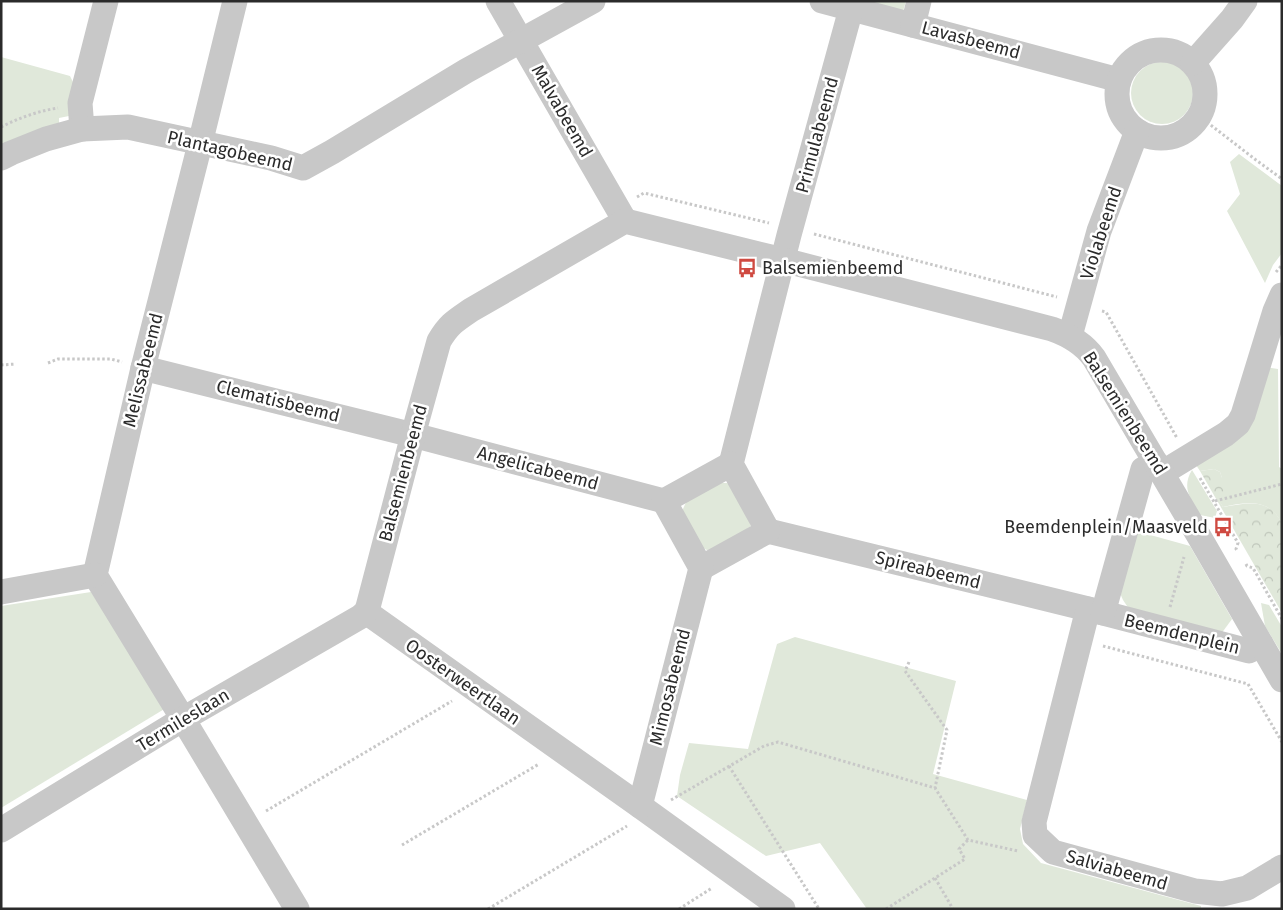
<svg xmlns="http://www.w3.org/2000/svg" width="1283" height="910" viewBox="0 0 1283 910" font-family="'Fira Sans',sans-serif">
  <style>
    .grass { fill: #e0e8da }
    .forest { fill: url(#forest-crowns) }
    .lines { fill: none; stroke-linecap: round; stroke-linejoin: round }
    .path { stroke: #c8c8c8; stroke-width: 3; stroke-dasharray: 2.5 2.5; stroke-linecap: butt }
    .minor { stroke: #c8c8c8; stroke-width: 25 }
    .labels { text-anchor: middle; stroke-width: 5; stroke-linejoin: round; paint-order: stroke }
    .street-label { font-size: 18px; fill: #2b2b2b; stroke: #fff }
    .poi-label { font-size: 18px; fill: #2b2b2b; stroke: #fff; text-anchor: start }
  </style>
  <defs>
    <pattern id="forest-crowns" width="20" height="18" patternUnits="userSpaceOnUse" patternTransform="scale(1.25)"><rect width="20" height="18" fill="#e0e8da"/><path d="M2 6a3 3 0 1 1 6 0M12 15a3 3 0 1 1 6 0" fill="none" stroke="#c0c7bb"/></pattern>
  </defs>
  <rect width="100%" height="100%" fill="#fff"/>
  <g class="grass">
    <path d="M 853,1 L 906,1 L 902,15 Z"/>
    <path d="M 1,57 L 70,76 L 76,88 L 69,116 L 59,118 L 59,126 L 1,148 Z"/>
    <circle cx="1162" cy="93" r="31"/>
    <path d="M 1239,154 L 1282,186 L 1282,253 L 1273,265 L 1265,283 L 1227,211 L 1240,194 L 1230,162 Z"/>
    <path d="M 1266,367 L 1278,369 L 1279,467 L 1282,469 L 1282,524 C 1270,498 1247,502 1223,507 L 1215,495 L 1222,478 L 1220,472 L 1214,469 L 1200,471 L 1196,465 Z"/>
    <path d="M 1192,470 L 1217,511 L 1215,518 L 1200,515 C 1191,499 1181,488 1192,470 Z"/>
    <path d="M 718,483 L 727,483 L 735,487 L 751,526 L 716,552 L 707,550 L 699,546 L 682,518 L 683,509 L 687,500 Z"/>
    <path d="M 1136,531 L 1190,546 L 1232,619 L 1221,634 L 1129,609 L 1123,600 L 1119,591 Z"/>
    <path d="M 91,592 L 166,708 L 1,808 L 1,606 Z"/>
    <path d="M 1261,603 L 1269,605 L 1282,627 L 1282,654 L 1265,626 Z"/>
    <path d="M 795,637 L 956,681 L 933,774 L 1027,800 L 1020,829 L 1023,844 L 1041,863 L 1201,906 L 1201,909 L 867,909 L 820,843 L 766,856 L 677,796 L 680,775 L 689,743 L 748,749 L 777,644 Z"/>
  </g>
  <path class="forest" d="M 1214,469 L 1220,472 L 1227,492 L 1216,495 L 1223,507 C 1247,503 1270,497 1282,524 L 1282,613 L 1200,471 Z"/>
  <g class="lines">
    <g class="path">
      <path d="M 1199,116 L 1256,160 L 1282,179"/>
      <path d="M 1,127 C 19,118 38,111 58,108"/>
      <path d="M 637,197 L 644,193 L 769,223"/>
      <path d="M 814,234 L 1057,297"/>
      <path d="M 1276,272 L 1282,265"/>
      <path d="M 1102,311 L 1106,312 L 1177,438"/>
      <path d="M 48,363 L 58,359 L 111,359 L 122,362"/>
      <path d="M 1,365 L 16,364"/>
      <path d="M 1200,478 L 1238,543 L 1236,549 L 1237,550"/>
      <path d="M 1215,501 L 1282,484"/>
      <path d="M 1246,564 L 1247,566 L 1253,568 L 1282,619"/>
      <path d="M 1170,607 L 1184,557"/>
      <path d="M 1103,646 L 1248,684 L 1282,742"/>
      <path d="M 909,662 L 905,671 L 947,730 L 935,788"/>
      <path d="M 729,766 L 819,909"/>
      <path d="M 671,800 L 764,746 L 778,742 L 935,788 L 968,840 L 1018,851"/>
      <path d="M 266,811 L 452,701"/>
      <path d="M 402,845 L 539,764"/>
      <path d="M 935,878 L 953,909"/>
      <path d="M 488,909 L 627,826"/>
      <path d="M 679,909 L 712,888"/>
      <path d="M 886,909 L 965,859 L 959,849 L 968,840"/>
    </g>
    <g class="minor">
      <path d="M 235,1 L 196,160 L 143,368 L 95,575 L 183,719 L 297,909"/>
      <path d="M 498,1 L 625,221"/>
      <path d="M 822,1 L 1119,80"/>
      <path d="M 913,25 L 919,1"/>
      <circle cx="1161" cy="94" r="44"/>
      <path d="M 1193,63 L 1232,19 L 1245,1"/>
      <path d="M 82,129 L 80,103 L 106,1"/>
      <path d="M 1,158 L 11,153 L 46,139 L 82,129 L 128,127 L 271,158 L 303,168 L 332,152 L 466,71 L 593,1"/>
      <path d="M 1070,336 L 1099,231 L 1137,131"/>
      <path d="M 143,368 L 413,435 L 664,501"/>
      <path d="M 1162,473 L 1226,434 L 1238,424 L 1243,415 L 1275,311 L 1282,295"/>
      <path d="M 768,531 L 1088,609 L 1249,651 L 1261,644"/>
      <path d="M 701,568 L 768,531 L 731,464 L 789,235 L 851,9"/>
      <path d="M 1,592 L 95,575"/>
      <path d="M 1088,609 L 1034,822 L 1035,835 L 1053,852 L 1195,891 L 1222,894 L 1247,888 L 1282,867"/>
      <path d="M 366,612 L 640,806 L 783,909"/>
      <path d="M 1103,613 L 1143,469 L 1156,463"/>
      <path d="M 640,806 L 701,568 L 664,501 L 731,464"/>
      <path d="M 1,830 L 183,719 L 360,617 L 366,612 L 368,607 L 413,435 L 439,341 C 449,324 455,321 471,310 L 625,221 L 783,260 L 1052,329 C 1069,335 1084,344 1094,358 L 1200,538 L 1282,680"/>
    </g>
  </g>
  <defs>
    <symbol id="bus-bare" viewBox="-9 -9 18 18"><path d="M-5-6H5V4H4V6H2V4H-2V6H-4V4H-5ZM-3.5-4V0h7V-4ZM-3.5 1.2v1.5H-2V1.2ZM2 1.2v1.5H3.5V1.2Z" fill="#cf4a41" stroke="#fff" stroke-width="2.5" paint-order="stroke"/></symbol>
  </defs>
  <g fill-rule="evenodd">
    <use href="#bus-bare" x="733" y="254" width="28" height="28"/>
    <use href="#bus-bare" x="1209" y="513" width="28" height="28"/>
  </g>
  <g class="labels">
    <g class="street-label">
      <text transform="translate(971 40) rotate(15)" y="6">Lavasbeemd</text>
      <text transform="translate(562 111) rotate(60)" y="6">Malvabeemd</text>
      <text transform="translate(817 135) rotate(-75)" y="6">Primulabeemd</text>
      <text transform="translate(230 151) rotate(13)" y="6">Plantagobeemd</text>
      <text transform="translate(1101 233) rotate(-72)" y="6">Violabeemd</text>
      <text transform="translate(143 370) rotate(-76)" y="6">Melissabeemd</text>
      <text transform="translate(278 401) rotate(14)" y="6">Clematisbeemd</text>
      <text transform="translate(1125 413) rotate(58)" y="6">Balsemienbeemd</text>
      <text transform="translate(538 468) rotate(15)" y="6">Angelicabeemd</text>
      <text transform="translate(403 473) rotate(-75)" y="6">Balsemienbeemd</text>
      <text transform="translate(928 570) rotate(14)" y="6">Spireabeemd</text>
      <text transform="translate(1182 634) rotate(14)" y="6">Beemdenplein</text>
      <text transform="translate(463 682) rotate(35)" y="6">Oosterweertlaan</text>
      <text transform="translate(670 687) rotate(-76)" y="6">Mimosabeemd</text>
      <text transform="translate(183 720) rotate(-31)" y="6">Termileslaan</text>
      <text transform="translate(1117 870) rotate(16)" y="6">Salviabeemd</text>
    </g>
    <g class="poi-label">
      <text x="762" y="274">Balsemienbeemd</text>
      <text x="1208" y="533" text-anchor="end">Beemdenplein/Maasveld</text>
    </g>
  </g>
  <rect width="1283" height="910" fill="none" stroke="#2b2b2b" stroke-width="5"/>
</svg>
